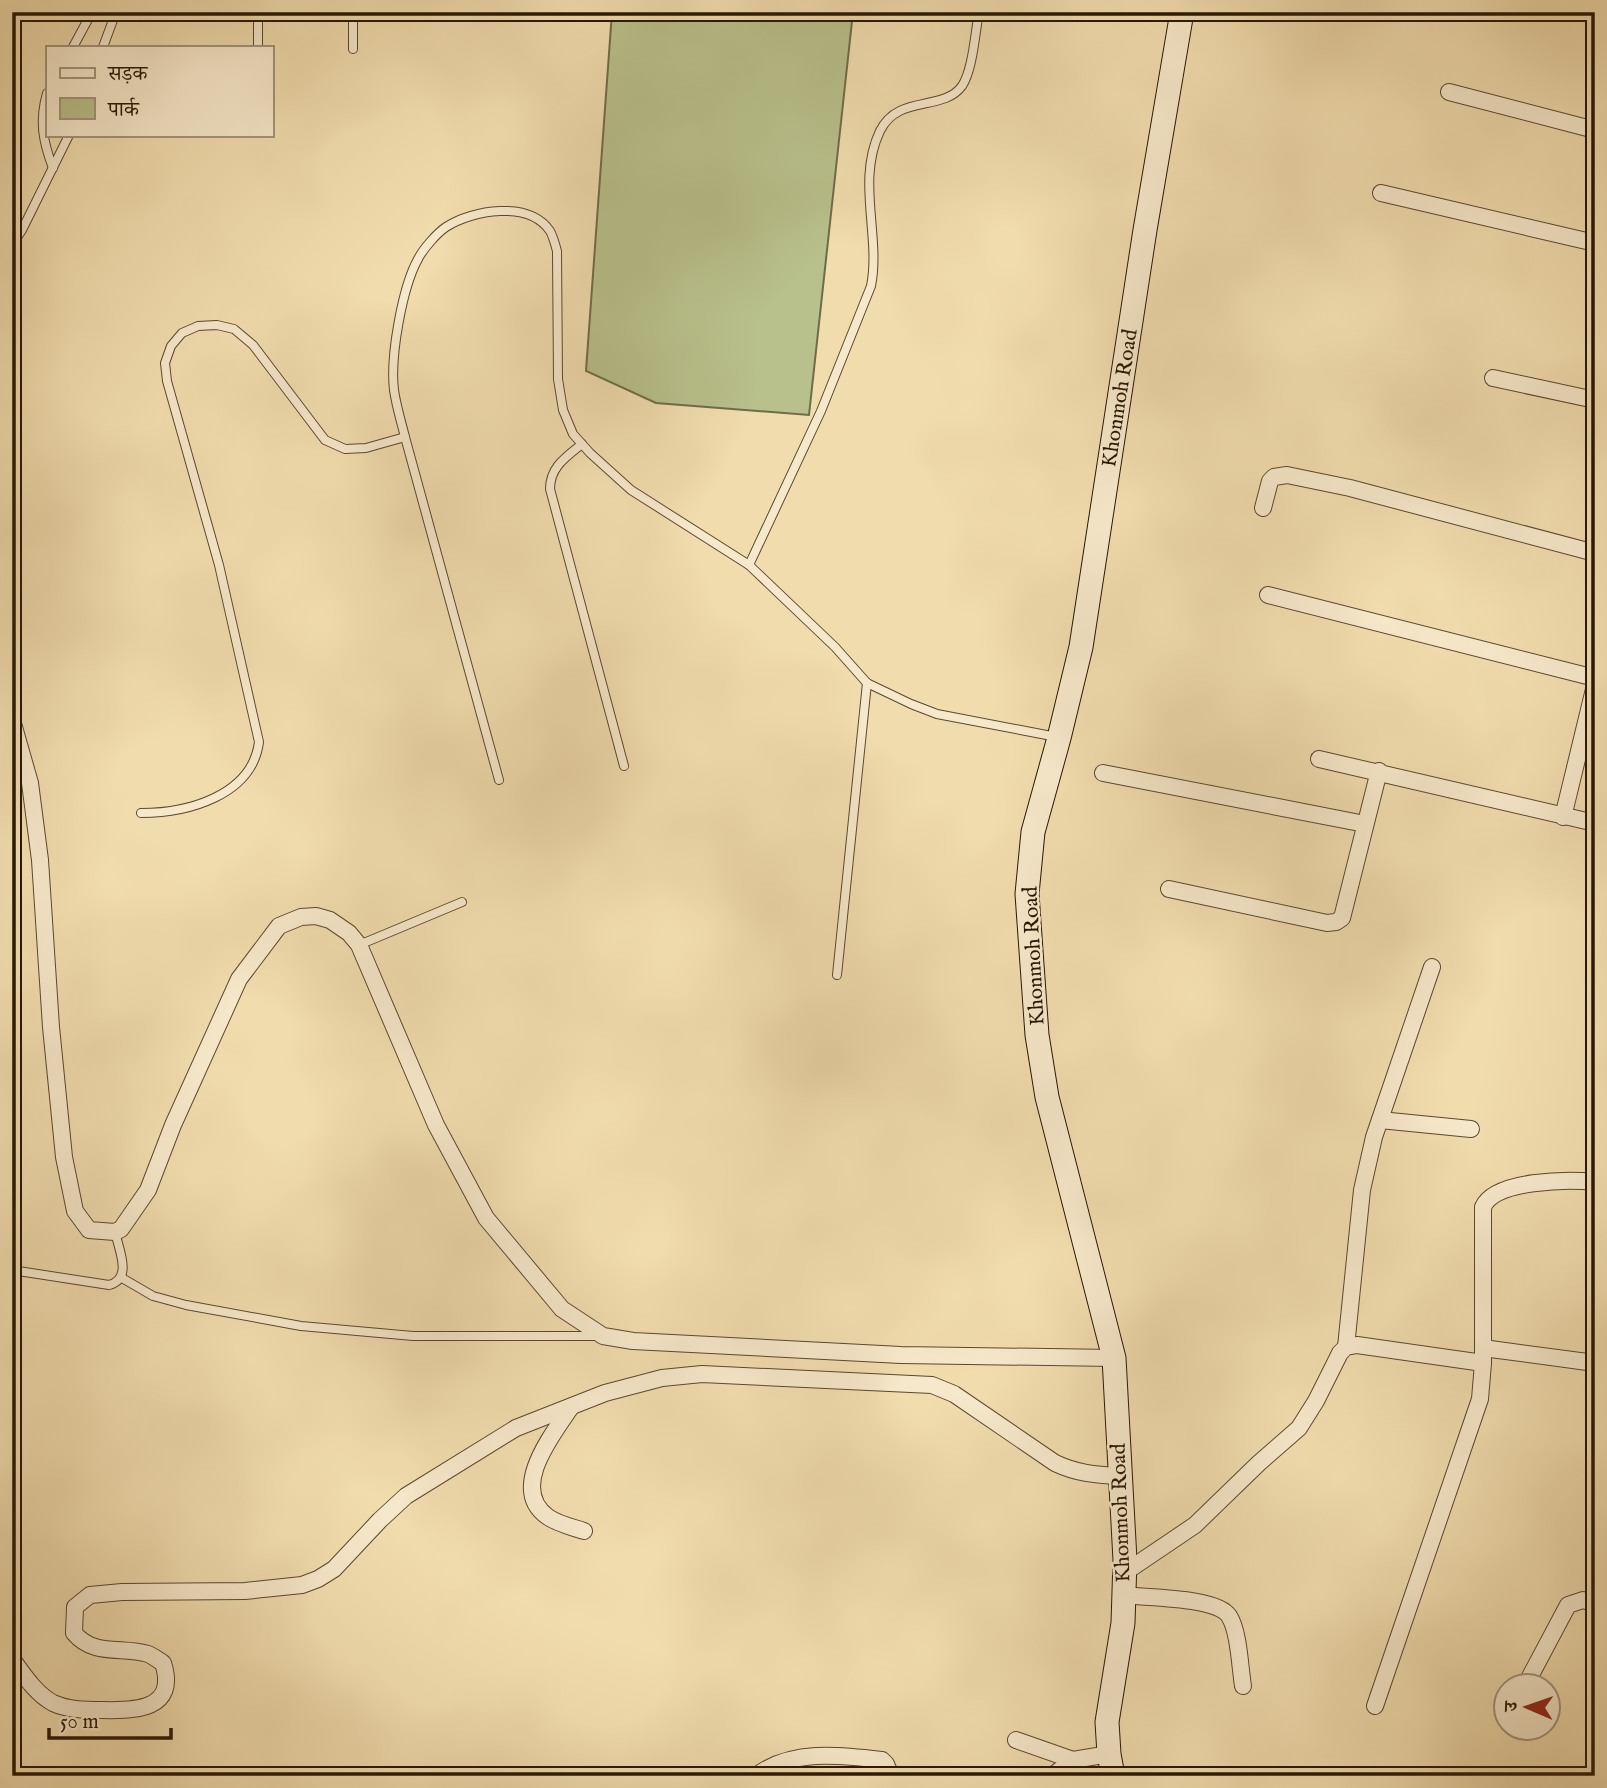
<svg xmlns="http://www.w3.org/2000/svg" width="1607" height="1788" viewBox="0 0 1607 1788" font-family="'IM FELL English','Noto Serif Devanagari',serif">
  <style>
    .green { fill: #b8c08b; stroke: #706c48; stroke-width: 2 }
    .lines { fill: none; stroke-linecap: round; stroke-linejoin: round }
    .lane-casing { stroke: #5a482f; stroke-width: 10 }
    .street-casing { stroke: #5a482f; stroke-width: 18 }
    .secondary-casing { stroke: #281705; stroke-width: 25 }
    .lane { stroke: #f6e8ca; stroke-width: 8 }
    .street { stroke: #f6e8ca; stroke-width: 16 }
    .secondary { stroke: #f6e8ca; stroke-width: 23 }
    .labels { text-anchor: middle; stroke-width: 5; stroke-linejoin: round; paint-order: stroke }
    .street-label { font-size: 21px; fill: #281705; stroke: #f6e8ca }
  </style>
  <rect width="100%" height="100%" fill="#f1dcae"/>
  <filter id="stains"><feTurbulence type="fractalNoise" baseFrequency=".00286" numOctaves="4"/><feColorMatrix values="0 0 0 0 .2 0 0 0 0 .09 0 0 0 0 .02 0 0 0 .5 -.17"/></filter>
  <radialGradient id="worn" r=".72"><stop offset=".6" stop-color="#630" stop-opacity="0"/><stop offset="1" stop-color="#630" stop-opacity=".3"/></radialGradient>
  <path class="green" d="M 612,12 L 853,12 L 809,415 L 656,403 L 586,371 Z"/>
  <g class="lines">
    <defs>
      <g id="lane">
        <path d="M 353,12 L 353,49"/>
        <path d="M 73,47 L 92,12"/>
        <path d="M 103,47 L 116,12"/>
        <path d="M 258,47 L 258,12"/>
        <path d="M 47,93 C 39,121 43,142 53,168"/>
        <path d="M 12,245 L 22,230 L 69,135"/>
        <path d="M 582,444 C 566,457 550,467 550,489 L 624,766"/>
        <path d="M 749,565 L 821,411 L 871,286 C 881,236 856,181 880,131 C 898,94 943,112 962,86 C 973,69 975,33 979,12"/>
        <path d="M 499,780 L 405,437 C 401,421 396,405 394,390 C 390,357 402,288 418,259 C 423,249 437,233 446,227 C 472,210 529,200 550,231 C 553,236 555,244 557,251 L 558,379 L 563,410 L 573,434 L 590,453 L 631,490 L 749,565 L 835,647 L 867,683 L 911,704 L 937,714 L 1057,737"/>
        <path d="M 141,813 C 187,813 252,796 259,742 L 219,565 L 167,381 L 165,363 L 171,346 L 182,333 L 198,326 L 217,325 L 234,329 L 253,345 L 325,440 L 345,449 L 366,448 L 405,437"/>
        <path d="M 359,945 L 462,902"/>
        <path d="M 837,975 L 867,683"/>
        <path d="M 12,1270 L 109,1285 C 133,1279 119,1250 115,1232"/>
        <path d="M 122,1278 L 153,1296 L 186,1305 L 301,1326 L 413,1336 L 597,1336"/>
      </g>
      <g id="street">
        <path d="M 1449,92 L 1595,130"/>
        <path d="M 1381,193 L 1595,243"/>
        <path d="M 1493,378 L 1595,400"/>
        <path d="M 1263,508 L 1270,481 L 1274,477 L 1287,475 L 1350,488 L 1595,553"/>
        <path d="M 1268,595 L 1595,678"/>
        <path d="M 12,720 L 30,783 L 40,860 L 51,1027 L 64,1157 L 75,1211 L 89,1230 L 115,1232 L 121,1229 L 148,1190 L 173,1125 L 239,979 L 279,926 L 301,917 L 316,916 L 330,920 L 349,933 L 359,945 L 436,1125 L 486,1218 L 562,1309 L 603,1336 L 633,1341 L 901,1355 L 1114,1358"/>
        <path d="M 1319,759 L 1595,823"/>
        <path d="M 1103,773 L 1365,824"/>
        <path d="M 1563,817 L 1595,685"/>
        <path d="M 1169,889 L 1327,923 L 1336,922 L 1342,918 L 1379,771"/>
        <path d="M 1380,1120 L 1471,1129"/>
        <path d="M 1346,1347 L 1362,1190 L 1374,1137 L 1432,967"/>
        <path d="M 1483,1348 L 1595,1363"/>
        <path d="M 1483,1363 L 1483,1207 C 1495,1180 1568,1179 1595,1182"/>
        <path d="M 571,1407 C 553,1434 508,1489 548,1517 C 558,1524 572,1527 584,1531"/>
        <path d="M 1124,1573 L 1195,1525 L 1259,1463 L 1299,1428 L 1316,1401 L 1340,1353 L 1346,1347 L 1357,1345 L 1483,1363 L 1480,1399 L 1375,1706"/>
        <path d="M 1124,1595 C 1147,1598 1217,1597 1229,1616 C 1239,1631 1240,1668 1243,1686"/>
        <path d="M 12,1659 C 24,1675 35,1693 53,1703 C 68,1710 86,1710 102,1710 C 135,1711 178,1710 163,1663 C 158,1660 153,1656 148,1654 C 122,1646 94,1657 74,1633 L 75,1607 L 90,1595 L 122,1592 L 245,1591 L 302,1585 L 318,1579 L 334,1569 L 380,1520 L 406,1496 L 516,1428 L 605,1393 L 662,1378 L 702,1374 L 932,1385 L 954,1394 L 1055,1463 C 1076,1473 1095,1475 1119,1476"/>
        <path d="M 1525,1686 L 1568,1605 L 1583,1600 L 1595,1604"/>
        <path d="M 1016,1740 L 1073,1760"/>
        <path d="M 756,1776 C 791,1749 840,1755 882,1760 L 886,1764 L 891,1776"/>
        <path d="M 1052,1776 L 1073,1760 L 1109,1754"/>
      </g>
      <path id="secondary" d="M 1113,1776 L 1109,1754 L 1107,1722 L 1123,1623 L 1125,1560 L 1114,1358 L 1047,1097 L 1037,1035 L 1027,894 L 1033,832 L 1059,738 L 1081,647 L 1145,230 L 1182,12"/>
    </defs>
    <use href="#lane" class="lane-casing"/>
    <use href="#street" class="street-casing"/>
    <use href="#secondary" class="secondary-casing"/>
    <use href="#lane" class="lane"/>
    <use href="#street" class="street"/>
    <use href="#secondary" class="secondary"/>
  </g>
  <g class="labels">
    <g class="street-label">
      <text transform="translate(1119 398) rotate(-81)" y="7">Khonmoh Road</text>
      <text transform="translate(1033 956) rotate(-93)" y="7">Khonmoh Road</text>
      <text transform="translate(1120 1513) rotate(-92)" y="7">Khonmoh Road</text>
    </g>
  </g>
  <rect width="1607" height="1788" fill="none" stroke="#f1dcae" stroke-width="42"/>
  <rect x="14" y="14" width="1579" height="1760" fill="none" stroke="#281705" stroke-width="3.5"/>
  <rect x="21" y="21" width="1565" height="1746" fill="none" stroke="#281705" stroke-width="2"/>
  <rect x="46" y="46" width="228" height="91" fill="#f6e8ca" stroke="#a4947b" stroke-width="2"/>
  <rect x="60" y="68" width="35" height="10" fill="#f6e8ca" stroke="#a4947b" stroke-width="2"/>
  <text x="108" y="80" font-size="21" fill="#281705">सड़क</text>
  <rect x="60" y="98" width="35" height="21" fill="#b8c08b" stroke="#a4947b" stroke-width="2"/>
  <text x="108" y="116" font-size="21" fill="#281705">पार्क</text>
  <g transform="translate(1527 1707) rotate(272)"><circle r="33" fill="#f6e8ca" stroke="#a4947b" stroke-width="2"/>
  <path d="M0-5L12 26L0 18L-12 26Z" fill="#8f2418"/>
  <text y="-10" font-size="19" font-weight="bold" text-anchor="middle" fill="#281705">उ</text>
  </g>
  <path d="M49 1728v10h122v-10" fill="none" stroke="#281705" stroke-width="3.5"/>
  <text x="60" y="1728" font-size="21" fill="#281705" stroke="#f6e8ca" stroke-width="5" paint-order="stroke">50 m</text>
  <rect width="100%" height="100%" filter="url(#stains)"/>
  <rect width="100%" height="100%" fill="url(#worn)"/>
</svg>
